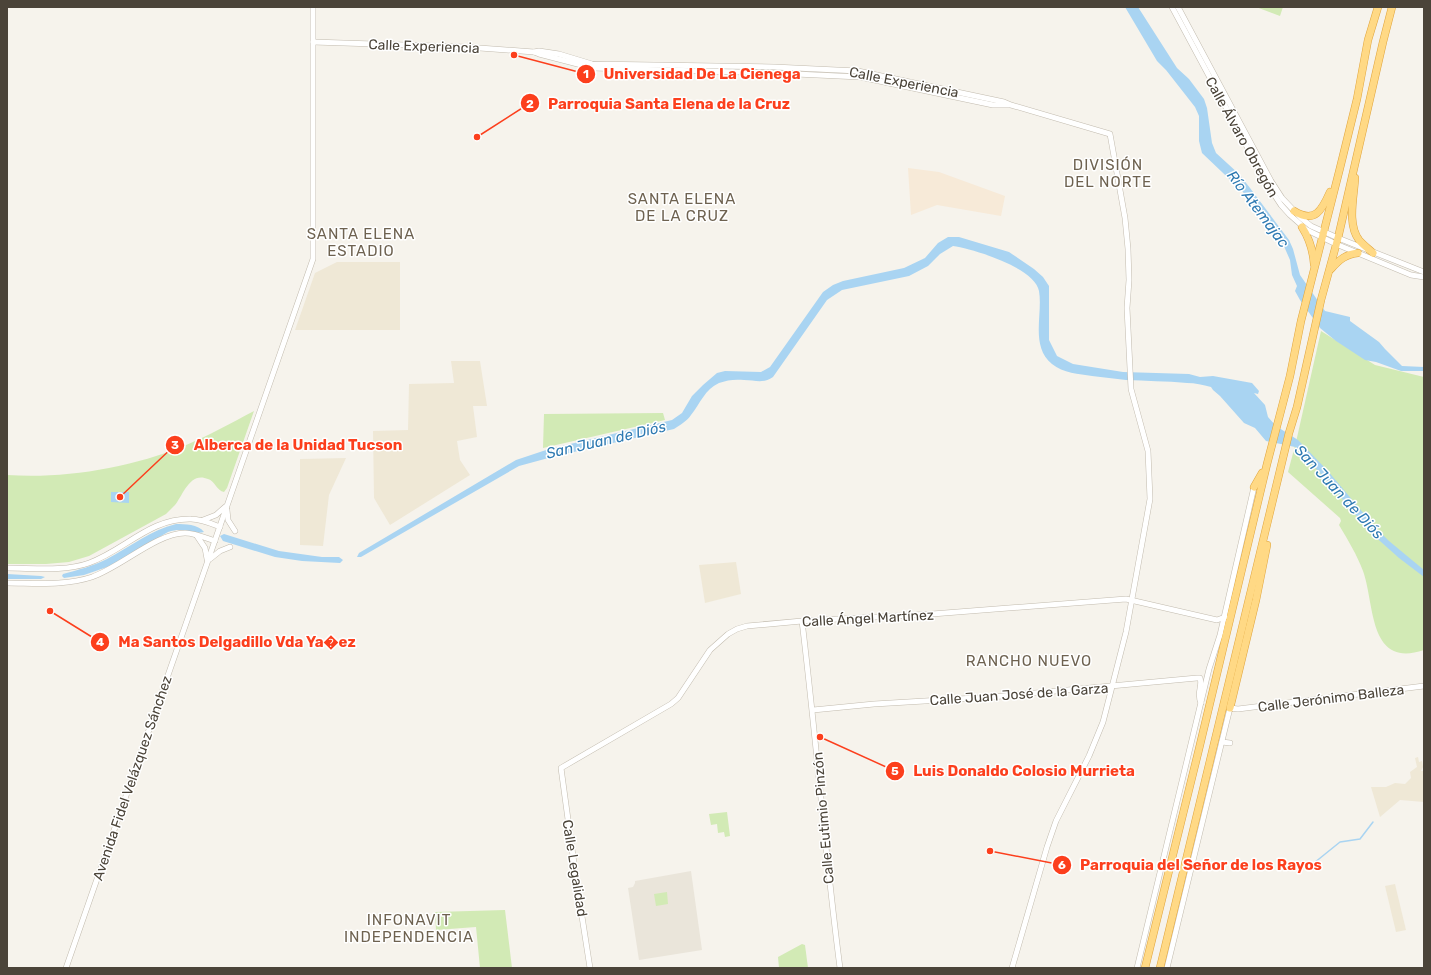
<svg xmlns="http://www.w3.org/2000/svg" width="1431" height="975" viewBox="0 0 1431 975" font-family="Rubik,sans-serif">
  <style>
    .residential { fill: #eae5da }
    .commercial { fill: #f7ead8 }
    .education { fill: #efe8d6 }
    .green { fill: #d2eab5 }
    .water { fill: #a9d4f2 }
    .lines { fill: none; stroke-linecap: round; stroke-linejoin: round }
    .stream { stroke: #a9d4f2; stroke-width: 1.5 }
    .tertiary-casing { stroke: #c2bbae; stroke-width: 6 }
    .trunk-casing { stroke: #e0a43c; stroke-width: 8 }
    .tertiary { stroke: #fff; stroke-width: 5 }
    .trunk { stroke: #ffd985; stroke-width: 7 }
    .labels { text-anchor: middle; stroke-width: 3; stroke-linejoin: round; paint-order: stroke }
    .street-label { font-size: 14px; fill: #4b4439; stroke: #fff }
    .neighbourhood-label { font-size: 15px; letter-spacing: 1px; fill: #6e6250; stroke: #fff }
    .water-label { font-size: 15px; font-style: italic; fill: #2e7ab2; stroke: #fff }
    .leader { fill: none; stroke: #fc3f1d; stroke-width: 1.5 }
    .callout-dot { fill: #fc3f1d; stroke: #fff; stroke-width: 1.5 }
    .mark-label { font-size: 12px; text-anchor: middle; font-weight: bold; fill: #fff }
    .callout-label { font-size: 15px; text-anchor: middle; font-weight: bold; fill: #fc3f1d; stroke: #fff; stroke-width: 3; stroke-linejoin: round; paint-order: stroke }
  </style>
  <rect width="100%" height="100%" fill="#f6f3ec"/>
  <path class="residential" d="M 691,871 L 702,950 L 639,960 L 628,888 L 633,887 L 635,883 L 635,881 Z"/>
  <path class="commercial" d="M 908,168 L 939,172 L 1005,196 L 1001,216 L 937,205 L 911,215 Z"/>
  <g class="education">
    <path d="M 337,262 L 400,262 L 400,330 L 295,330 L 315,273 Z"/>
    <path d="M 451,361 L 480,361 L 487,406 L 473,406 L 477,437 L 457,441 L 460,460 L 470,475 L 390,525 L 374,498 L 373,431 L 408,430 L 409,384 L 454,383 Z"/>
    <path d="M 346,458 L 329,495 L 323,546 L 300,545 L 300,459 Z"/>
    <path d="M 736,562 L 741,594 L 705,603 L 699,565 Z"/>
    <path d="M 1418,757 L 1419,762 L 1422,761 L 1423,767 L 1421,771 L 1424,771 L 1424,802 L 1400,800 L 1380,817 L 1371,787 L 1386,787 L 1395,783 L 1405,784 L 1411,778 L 1410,772 L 1417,767 L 1415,758 Z"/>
    <path d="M 1395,884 L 1406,930 L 1396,932 L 1385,886 Z"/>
  </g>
  <g class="green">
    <path d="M 1256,7 L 1283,7 L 1280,16 Z"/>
    <path d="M 1321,331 L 1375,365 L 1424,377 L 1424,650 C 1368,669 1375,604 1363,571 C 1357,555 1348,540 1339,525 L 1341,521 L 1340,518 L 1288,472 L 1296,442 Z"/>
    <path d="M 254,411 L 227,488 L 224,492 C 217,491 215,481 208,479 C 190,471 183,495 175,505 C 172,508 169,511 166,514 L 89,556 L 69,562 L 46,564 L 7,564 L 7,475 C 64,479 130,468 184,446 C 208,436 231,423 254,411 Z"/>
    <path d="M 663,413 L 665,420 L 543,448 L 544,414 Z"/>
    <path d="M 727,812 L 730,836 L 725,837 L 724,832 L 718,833 L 717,824 L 711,825 L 709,814 Z"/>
    <path d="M 667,892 L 668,904 L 656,906 L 654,894 Z"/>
    <path d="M 505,910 L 512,968 L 480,968 L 476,927 L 436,930 L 435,912 Z"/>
    <path d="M 802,944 L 805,945 L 808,968 L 779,968 L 778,957 Z"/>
  </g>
  <g class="water">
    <path d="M 1125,7 L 1138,7 L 1177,68 L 1189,79 L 1204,99 L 1207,108 L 1212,143 L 1216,153 L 1239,174 L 1250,188 L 1289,240 L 1293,249 L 1300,275 L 1325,311 L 1350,317 L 1350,321 L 1379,342 L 1385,349 L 1402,366 L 1424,367 L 1424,371 L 1401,371 L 1376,362 L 1365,360 L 1336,341 L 1320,328 L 1300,300 L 1295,291 L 1297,286 L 1292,275 L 1290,260 L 1283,244 L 1243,192 L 1202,153 L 1199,141 L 1199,116 L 1195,107 L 1166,70 L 1157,61 Z"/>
    <path d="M 948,237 L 959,237 L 1009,252 L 1034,269 L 1043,277 L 1049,286 L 1049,340 L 1057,356 L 1073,364 L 1123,372 L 1189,374 L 1200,377 L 1213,376 L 1252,383 L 1259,391 L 1258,394 L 1254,393 L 1265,405 L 1268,417 L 1276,426 L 1298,440 L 1327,470 L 1376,528 L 1389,541 L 1424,570 L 1424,577 L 1399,558 L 1371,533 L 1322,475 L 1295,447 L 1266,441 L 1255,428 L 1244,423 L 1220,396 L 1213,390 L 1211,387 C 1203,385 1195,383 1187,383 C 1166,381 1146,381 1126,380 C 1115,379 1103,377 1092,376 C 1079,374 1063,373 1052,364 C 1030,346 1043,314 1039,291 C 1035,268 974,249 953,246 L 940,254 L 928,266 L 909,276 L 842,290 L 827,300 L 773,377 C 763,384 755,380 744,380 C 735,379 727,380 719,383 C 705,389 700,404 691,415 C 687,421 680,425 674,429 L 552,457 L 519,466 L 361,557 L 357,557 L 359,553 L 516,460 L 549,449 L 672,420 L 682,413 L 692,396 L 703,385 L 717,373 L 725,371 L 761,372 L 770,367 L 823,292 L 833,285 L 843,281 L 904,268 L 925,258 L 938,243 Z"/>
    <path d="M 111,492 L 129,492 L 129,503 L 111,502 Z"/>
    <path d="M 176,524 C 185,524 198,524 204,532 C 191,535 185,526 168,532 L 110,566 L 84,575 L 64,578 L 62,576 L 63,574 C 78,570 93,566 107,559 C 130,547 151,530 176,524 Z"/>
    <path d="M 224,534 L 279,551 L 322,557 L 339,557 L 343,560 L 340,563 L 302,561 L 275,557 L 223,541 L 220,536 Z"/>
    <path d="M 7,574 L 41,576 L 45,577 L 41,579 L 7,579 Z"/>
  </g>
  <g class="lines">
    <g class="stream">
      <path d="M 1424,770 L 1424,767"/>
      <path d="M 1309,867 L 1340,842 L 1360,839 L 1373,822"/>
    </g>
    <defs>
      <g id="tertiary">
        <path d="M 1172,7 L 1266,182 L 1281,205 L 1290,215 L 1307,230 L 1336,244 L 1411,275 L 1424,277"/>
        <path d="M 1178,7 L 1271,181 L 1282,198 L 1301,218 L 1311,226 L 1338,238 L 1424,272"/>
        <path d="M 313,42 L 466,47 L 534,52 L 539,51 L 559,54 L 592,64 L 774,67 L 858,71 L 1004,102 L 1011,105 L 1110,134 L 1125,218 L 1128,249 L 1129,280 L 1127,308 L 1131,389 L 1148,451 L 1150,499 L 1126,632 L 1103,722 L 1089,756 L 1056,821 L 1047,847 L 1012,968"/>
        <path d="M 534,52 L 539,54 L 593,68 L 774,73 L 860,77 L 993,105 L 1009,105"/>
        <path d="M 227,510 L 228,520 L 235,531"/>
        <path d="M 203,520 L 216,515 L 225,507"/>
        <path d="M 197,536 L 205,548 L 207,559"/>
        <path d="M 210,559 L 220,551 L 230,547"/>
        <path d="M 7,568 C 33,568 64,572 89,563 C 125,550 150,518 191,519 C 201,519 210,523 220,527"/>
        <path d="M 7,583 C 35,583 65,586 92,577 C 121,567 157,533 185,533 C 195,533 206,538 215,541"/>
        <path d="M 802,621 C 816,737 825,853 840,968"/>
        <path d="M 813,710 L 874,704 L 992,697 L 1197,678 L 1200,678 C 1203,686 1196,693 1201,703"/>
        <path d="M 1222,742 L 1230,743"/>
        <path d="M 66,968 L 313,259 L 313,7"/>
        <path d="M 590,968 L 576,878 L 561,768 L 671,704 L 678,698 L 710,650 L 728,634 L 737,629 L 747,626 L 802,621 L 932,614 L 1126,599 L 1217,620 L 1225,617"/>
        <path d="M 1137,968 L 1209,669 L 1220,635 L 1254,487"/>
        <path d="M 1167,968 L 1230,708 L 1238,709 L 1424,686"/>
      </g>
      <g id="trunk">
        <path d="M 1355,178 C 1354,197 1347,224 1359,240 C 1363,245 1369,249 1373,253"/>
        <path d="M 1294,211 C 1315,224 1322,210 1330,192"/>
        <path d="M 1302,227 C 1309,238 1313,250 1314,264"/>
        <path d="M 1331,269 C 1339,260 1346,254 1358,253"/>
        <path d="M 1254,487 L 1262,473"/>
        <path d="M 1230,708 L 1256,600 L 1267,545"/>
        <path d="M 1145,968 L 1199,749 L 1267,464 L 1290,376 L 1301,321 L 1340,168 L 1357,99 L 1368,40 L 1378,7"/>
        <path d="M 1160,968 L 1289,433 L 1297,407 L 1321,300 L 1338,238 L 1383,42 L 1392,7"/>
      </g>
    </defs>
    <use href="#tertiary" class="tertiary-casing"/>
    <use href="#trunk" class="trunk-casing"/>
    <use href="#tertiary" class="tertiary"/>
    <use href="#trunk" class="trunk"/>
  </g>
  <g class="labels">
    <g class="street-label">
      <text transform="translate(424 46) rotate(2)" y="5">Calle Experiencia</text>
      <text transform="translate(904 82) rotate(11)" y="5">Calle Experiencia</text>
      <text transform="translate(1242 137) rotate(61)" y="5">Calle Álvaro Obregón</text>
      <text transform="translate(868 618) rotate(-3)" y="5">Calle Ángel Martínez</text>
      <text transform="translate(1019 694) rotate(-4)" y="5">Calle Juan José de la Garza</text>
      <text transform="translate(1331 698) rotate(-7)" y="5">Calle Jerónimo Balleza</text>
      <text transform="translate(132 778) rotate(-71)" y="5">Avenida Fidel Velázquez Sánchez</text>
      <text transform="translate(823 818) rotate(-95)" y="5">Calle Eutimio Pinzón</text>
      <text transform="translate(575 868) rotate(81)" y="5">Calle Legalidad</text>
    </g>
    <g class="neighbourhood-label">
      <text x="1108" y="170">DIVISIÓN<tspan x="1108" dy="17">DEL NORTE</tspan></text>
      <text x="682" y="204">SANTA ELENA<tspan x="682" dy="17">DE LA CRUZ</tspan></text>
      <text x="361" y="239">SANTA ELENA<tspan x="361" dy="17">ESTADIO</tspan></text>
      <text x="1029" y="666">RANCHO NUEVO</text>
      <text x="409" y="925">INFONAVIT<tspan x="409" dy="17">INDEPENDENCIA</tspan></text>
    </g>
    <g class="water-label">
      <text transform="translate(1258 209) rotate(53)" y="5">Río Atemajac</text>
      <text transform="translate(606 440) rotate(-13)" y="5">San Juan de Diós</text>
      <text transform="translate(1339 492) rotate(47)" y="5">San Juan de Diós</text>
    </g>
  </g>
  <path class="leader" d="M514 55L586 74M477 137L530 103M120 497L175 445M50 611L100 642M820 737L895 771M990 851L1062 865"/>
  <g class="callout-dot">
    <circle cx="514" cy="55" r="4"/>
    <circle cx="477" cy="137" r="4"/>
    <circle cx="120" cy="497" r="4"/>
    <circle cx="50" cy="611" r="4"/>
    <circle cx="820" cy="737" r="4"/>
    <circle cx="990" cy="851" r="4"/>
    <circle cx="586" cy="74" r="10"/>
    <circle cx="530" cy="103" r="10"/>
    <circle cx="175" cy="445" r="10"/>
    <circle cx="100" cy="642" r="10"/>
    <circle cx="895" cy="771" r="10"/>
    <circle cx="1062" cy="865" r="10"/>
  </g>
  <g class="mark-label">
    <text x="586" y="78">1</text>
    <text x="530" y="108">2</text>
    <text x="175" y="449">3</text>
    <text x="100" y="646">4</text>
    <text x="895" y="775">5</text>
    <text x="1062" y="869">6</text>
  </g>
  <g class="callout-label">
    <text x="702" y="79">Universidad De La Cienega</text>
    <text x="669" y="109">Parroquia Santa Elena de la Cruz</text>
    <text x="298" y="450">Alberca de la Unidad Tucson</text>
    <text x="237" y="647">Ma Santos Delgadillo Vda Ya�ez</text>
    <text x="1024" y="776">Luis Donaldo Colosio Murrieta</text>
    <text x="1201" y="870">Parroquia del Señor de los Rayos</text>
  </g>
  <rect width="1431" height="975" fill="none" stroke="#4b4439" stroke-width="16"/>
</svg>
